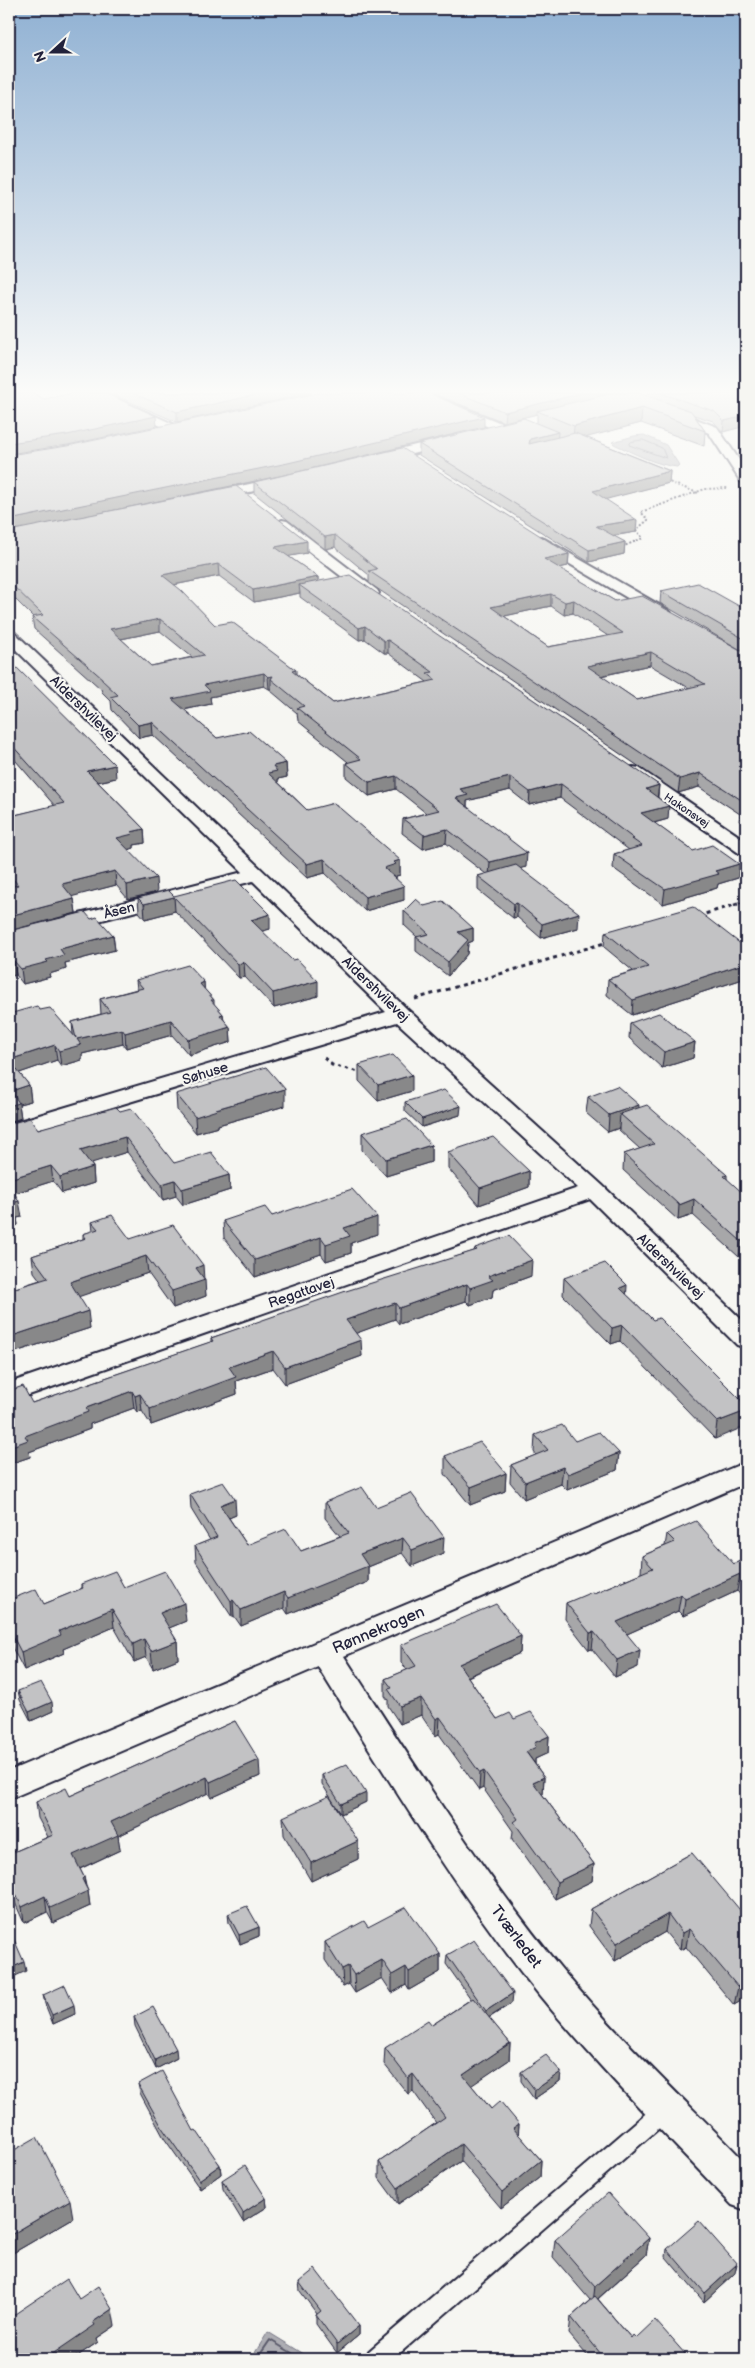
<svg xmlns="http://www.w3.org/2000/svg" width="755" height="2368" viewBox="0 0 755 2368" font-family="'Balsamiq Sans',sans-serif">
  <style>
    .water { fill: #adadb3; stroke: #757583 }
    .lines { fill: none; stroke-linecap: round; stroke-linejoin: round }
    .shore-far1 { stroke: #5a5a6b; stroke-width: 1 }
    .shore { stroke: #5a5a6b; stroke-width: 2 }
    .service-casing { stroke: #22223b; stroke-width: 4 }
    .minor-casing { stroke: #22223b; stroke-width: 4 }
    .path-far2 { stroke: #22223b; stroke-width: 2; stroke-dasharray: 2 2; stroke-linecap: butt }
    .path-far1 { stroke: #22223b; stroke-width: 2.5; stroke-dasharray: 2.5 2.5; stroke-linecap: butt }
    .path { stroke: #22223b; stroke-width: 3; stroke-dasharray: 4 4; stroke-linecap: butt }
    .service { fill: #f6f6f2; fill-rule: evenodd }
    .minor { fill: #f6f6f2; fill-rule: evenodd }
    .wall { fill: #a7a7a9; stroke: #22223b; fill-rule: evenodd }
    .shaded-wall { fill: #888889; stroke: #22223b }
    .building { fill: #c2c2c4; stroke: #22223b; fill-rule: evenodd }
    .labels { text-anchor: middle; stroke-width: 4.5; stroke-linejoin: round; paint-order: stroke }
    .far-street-label { font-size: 11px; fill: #22223b; stroke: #f6f6f2 }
    .street-label { font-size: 14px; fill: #22223b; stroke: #f6f6f2 }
    .near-street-label { font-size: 16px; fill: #22223b; stroke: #f6f6f2 }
  </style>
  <rect width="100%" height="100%" fill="#f6f6f2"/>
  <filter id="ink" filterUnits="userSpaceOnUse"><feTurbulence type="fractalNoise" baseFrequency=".02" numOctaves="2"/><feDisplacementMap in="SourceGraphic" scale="10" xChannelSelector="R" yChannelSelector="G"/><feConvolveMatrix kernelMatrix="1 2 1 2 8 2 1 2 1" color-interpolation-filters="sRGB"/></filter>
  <g filter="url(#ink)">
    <g class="water">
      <path d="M 644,435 L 666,445 L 679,465 L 677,467 C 656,465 633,453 614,444 L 612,442 L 634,436 Z"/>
      <path d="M 268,2332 L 312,2359 L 251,2359 Z"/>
    </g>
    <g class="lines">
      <path class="shore-far1" d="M 643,440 L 662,448 L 666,458 L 629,445 L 631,442 Z"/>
      <path class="shore" d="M 257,2359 L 270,2340 L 302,2359"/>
      <defs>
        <path id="service" d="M 665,2100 L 672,2103 L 675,2110 L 672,2117 L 393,2359 L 366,2359 L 369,2351 L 658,2103 Z"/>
        <g id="minor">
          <path d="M 88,393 L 104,393 L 182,428 L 176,432 L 172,431 Z"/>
          <path d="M 410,393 L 427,393 L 506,425 L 508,428 L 506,431 L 498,431 Z"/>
          <path d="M 670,409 L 717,427 L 746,470 L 746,483 L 741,482 L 709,433 L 666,416 L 664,413 L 666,410 Z"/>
          <path d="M 449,437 L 453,438 L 455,441 L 453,444 L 375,463 L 369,459 L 370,456 Z"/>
          <path d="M 286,476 L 291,477 L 293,480 L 291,483 L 209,501 L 202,497 L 204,494 Z"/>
          <path d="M 282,520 L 287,521 L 377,590 L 379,593 L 377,596 L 367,596 L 277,527 L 275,524 Z"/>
          <path d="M 541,537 L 668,610 L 671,613 L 663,618 L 658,616 L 536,544 L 534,541 L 536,538 Z"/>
          <path d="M 9,630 L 14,632 L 408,1010 L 602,1185 L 746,1324 L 746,1348 L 737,1345 L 590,1199 L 9,1402 L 9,1383 L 578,1188 L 397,1022 L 9,1138 L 9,1124 L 386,1012 L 253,881 L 9,944 L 9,932 L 243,872 L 9,643 Z"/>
          <path d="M 633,767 L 639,768 L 746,841 L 746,855 L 739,853 L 627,776 L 624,772 L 627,768 Z"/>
          <path d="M 746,1462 L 746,1483 L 344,1656 C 414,1764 482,1873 564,1972 C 620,2040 685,2100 746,2163 L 746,2210 L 732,2205 C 667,2136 600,2069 540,1996 C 457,1893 388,1779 318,1667 L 9,1799 L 9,1771 Z"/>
        </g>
      </defs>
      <use href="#service" class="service-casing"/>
      <use href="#minor" class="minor-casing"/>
      <g class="path-far2">
        <path d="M 666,481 L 698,493"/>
        <path d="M 622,547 L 643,538 L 636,530 L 648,520 L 641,512 L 705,489 L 728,488"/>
      </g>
      <path class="path-far1" d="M 734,905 L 746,901"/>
      <g class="path">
        <path d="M 698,916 L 738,904"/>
        <path d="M 415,999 L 608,942"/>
        <path d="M 324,1058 L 332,1065 L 363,1073"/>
      </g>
      <use href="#service" class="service"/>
      <use href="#minor" class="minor"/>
    </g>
    <g class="wall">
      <path d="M 114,393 L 312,393 L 177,422 L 114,395 Z"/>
      <path d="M 432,393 L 639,393 L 646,396 L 647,393 L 746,393 L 723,432 L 713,421 L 694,415 L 705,431 L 704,446 L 641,423 L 585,437 L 670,471 L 669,483 L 605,499 L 636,532 L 613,536 L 625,542 L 624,554 L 589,562 L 419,455 L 419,444 L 537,423 L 537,414 L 504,422 Z"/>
      <path d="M 484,427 L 311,469 L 569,554 L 568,566 L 559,568 L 615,601 L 746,653 L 746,826 L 739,821 L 740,814 L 699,787 L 678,793 L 369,583 L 369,575 L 335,547 L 325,549 L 254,493 L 254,482 L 277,477 L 71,519 L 307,553 L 288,556 L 318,577 L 318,581 L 659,785 L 658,797 L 668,819 L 654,823 L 693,851 L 738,878 L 718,884 L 717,888 L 663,904 L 613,868 L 614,854 L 629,850 L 560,798 L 529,805 L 510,790 L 467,801 L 467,807 L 526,867 L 520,868 L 578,928 L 541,938 L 517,917 L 513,918 L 478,890 L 478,876 L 486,874 L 446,843 L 423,849 L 402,833 L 403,819 L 426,813 L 396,789 L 369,796 L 346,777 L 346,763 L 348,762 L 298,721 L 297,713 L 271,691 L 271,689 L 269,689 L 264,686 L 210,697 L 211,704 L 184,710 L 217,738 L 286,763 L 287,777 L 278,779 L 278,782 L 307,810 L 400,860 L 400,875 L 396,876 L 396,878 L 404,900 L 365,911 L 325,873 L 307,878 L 153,735 L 139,738 L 112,710 L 111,701 L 102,692 L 101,689 L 34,629 L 32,617 L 33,617 L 9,593 L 9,455 ZM 219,576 L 254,602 L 300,593 L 300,597 L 359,640 L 365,639 L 384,653 L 388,653 L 427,682 L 333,703 L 296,674 L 296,670 L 215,625 L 174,585 ZM 551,606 L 564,615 L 573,613 L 608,636 L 548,647 L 504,616 ZM 160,631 L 192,657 L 151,666 L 121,639 ZM 650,665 L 689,688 L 637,700 L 601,676 Z"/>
      <path d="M 661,591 L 746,610 L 746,653 L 660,603 Z"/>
      <path d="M 9,660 L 116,778 L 98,782 L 144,829 L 145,843 L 134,845 L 134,848 L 128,850 L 157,892 L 128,899 L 116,885 L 72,896 L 74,899 L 76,913 L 9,886 L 9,808 L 15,815 L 55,806 L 9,753 Z"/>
      <path d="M 174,896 L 270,929 L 262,931 L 318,996 L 274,1008 L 245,977 L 239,978 L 175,911 L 145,919 L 139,912 L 138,898 Z"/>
      <path d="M 424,906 L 473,928 L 473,941 L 468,943 L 467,954 L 448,976 L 416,951 L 416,937 L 417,937 L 404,925 L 404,911 Z"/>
      <path d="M 91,919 L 113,935 L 115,950 L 65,963 L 66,969 L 49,974 L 50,977 L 23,984 L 16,975 L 9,931 Z"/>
      <path d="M 605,932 L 746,948 L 746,978 L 632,1015 L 607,995 L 608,979 L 633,971 L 604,947 Z"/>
      <path d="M 136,980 L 204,982 L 204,989 L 214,1000 L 214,1004 L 223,1014 L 224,1020 L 230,1027 L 231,1042 L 189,1055 L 172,1035 L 126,1048 L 123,1044 L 82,1054 L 82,1060 L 61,1066 L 57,1060 L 19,1073 L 29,1085 L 31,1101 L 19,1104 L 21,1118 L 9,1122 L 9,1014 L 40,1010 L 73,1035 L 72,1022 L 101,1014 L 100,999 L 137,989 Z"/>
      <path d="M 630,1023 L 695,1042 L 693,1058 L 662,1068 L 629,1038 Z"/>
      <path d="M 359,1065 L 412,1091 L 378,1101 L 359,1081 Z"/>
      <path d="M 176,1094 L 285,1106 L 218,1125 L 218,1127 L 196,1133 L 177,1110 Z"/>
      <path d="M 588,1097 L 639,1108 L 727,1175 L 727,1178 L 746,1255 L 739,1257 L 693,1215 L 678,1220 L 623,1170 L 624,1154 L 640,1149 L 619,1130 L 619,1128 L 608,1132 L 586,1113 Z"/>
      <path d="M 405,1102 L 460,1115 L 422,1127 L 405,1111 Z"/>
      <path d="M 120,1111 L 174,1163 L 229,1175 L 230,1190 L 183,1205 L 176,1196 L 163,1200 L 127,1152 L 90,1163 L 93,1167 L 94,1183 L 62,1193 L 53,1181 L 15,1193 L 22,1217 L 17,1218 L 18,1225 L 9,1229 L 9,1124 L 38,1129 Z"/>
      <path d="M 362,1133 L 431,1145 L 431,1162 L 386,1176 L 362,1150 Z"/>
      <path d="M 448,1152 L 529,1171 L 529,1187 L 479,1205 L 448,1168 Z"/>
      <path d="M 272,1216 L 377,1234 L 351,1243 L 351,1253 L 326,1261 L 321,1254 L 255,1277 L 224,1238 L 223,1221 Z"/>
      <path d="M 92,1222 L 130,1239 L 203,1277 L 206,1296 L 173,1308 L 148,1273 L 79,1296 L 90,1328 L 9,1354 L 9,1290 L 40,1280 L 34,1272 L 32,1256 L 83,1239 L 83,1234 L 93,1231 Z"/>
      <path d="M 475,1248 L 531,1276 L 493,1290 L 492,1297 L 470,1305 L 466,1301 L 399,1324 L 395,1319 L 356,1333 L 362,1356 L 285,1384 L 273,1368 L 236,1381 L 237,1394 L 151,1425 L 142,1411 L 137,1412 L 134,1408 L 90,1424 L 90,1429 L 29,1452 L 30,1457 L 9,1464 L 32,1403 L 211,1342 L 211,1338 L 474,1251 Z"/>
      <path d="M 564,1278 L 626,1294 L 653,1320 L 746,1405 L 715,1439 L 620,1341 L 611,1344 L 563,1295 Z"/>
      <path d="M 535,1435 L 575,1441 L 619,1453 L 617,1470 L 567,1490 L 561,1484 L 524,1499 L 510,1482 L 511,1465 L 536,1455 L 534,1452 Z"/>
      <path d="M 445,1456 L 506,1473 L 505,1491 L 470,1505 L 445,1474 Z"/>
      <path d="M 190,1494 L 236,1515 L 229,1518 L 247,1545 L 301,1551 L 340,1536 L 325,1518 L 325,1502 L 376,1507 L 443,1553 L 412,1566 L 402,1553 L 368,1567 L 368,1582 L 288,1614 L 284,1608 L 241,1626 L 234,1616 L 232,1617 L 196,1562 L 195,1546 L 210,1540 L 191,1509 Z"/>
      <path d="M 667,1534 L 734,1564 L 746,1558 L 746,1601 L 737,1591 L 683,1616 L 678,1611 L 627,1634 L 638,1667 L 615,1677 L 592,1649 L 589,1650 L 565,1619 L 566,1603 L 594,1593 L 641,1573 L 642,1556 L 665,1546 Z"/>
      <path d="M 81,1584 L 124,1587 L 186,1621 L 169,1628 L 177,1641 L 178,1659 L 153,1669 L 146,1657 L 134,1662 L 114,1627 L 63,1649 L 64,1653 L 24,1670 L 9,1642 L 9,1600 L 44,1604 L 81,1589 Z"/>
      <path d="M 521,1636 L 520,1653 L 468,1677 L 497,1719 L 514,1719 L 549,1736 L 548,1753 L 535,1759 L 535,1764 L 544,1777 L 543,1794 L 542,1794 L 594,1864 L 592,1881 L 555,1899 L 512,1839 L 513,1831 L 483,1788 L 479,1790 L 439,1734 L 435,1736 L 421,1715 L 400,1724 L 388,1706 L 388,1700 L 385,1696 L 385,1679 L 407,1670 L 401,1662 L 401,1645 Z"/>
      <path d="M 18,1691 L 53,1711 L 31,1721 L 20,1700 Z"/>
      <path d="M 235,1721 L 260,1776 L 211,1798 L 208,1793 L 118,1836 L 120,1850 L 80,1869 L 84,1877 L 86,1886 L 88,1891 L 90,1906 L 53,1923 L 47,1912 L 24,1923 L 9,1889 L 9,1854 L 48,1837 L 38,1818 L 36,1802 L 70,1796 Z"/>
      <path d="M 322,1775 L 366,1802 L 341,1814 L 322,1784 Z"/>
      <path d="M 283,1817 L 358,1841 L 358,1859 L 311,1881 L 284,1835 Z"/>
      <path d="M 692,1853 L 746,1998 L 734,2005 L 686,1947 L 680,1950 L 665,1932 L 615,1961 L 589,1926 L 591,1909 Z"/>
      <path d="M 228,1914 L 259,1927 L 259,1936 L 240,1944 L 229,1923 Z"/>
      <path d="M 368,1927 L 440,1954 L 440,1972 L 409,1990 L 406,1985 L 392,1993 L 382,1978 L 355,1993 L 349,1984 L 343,1987 L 325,1960 L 325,1942 Z"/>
      <path d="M 447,1955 L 512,2003 L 489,2018 L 510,2043 L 509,2060 L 471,2085 L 491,2109 L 519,2124 L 518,2134 L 541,2160 L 540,2177 L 501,2208 L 461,2161 L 398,2204 L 379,2178 L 379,2162 L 436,2123 L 413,2091 L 408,2094 L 384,2064 L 385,2048 L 432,2025 L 471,1999 L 446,1964 Z"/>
      <path d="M 43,1995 L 75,2014 L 53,2024 L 45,2004 Z"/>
      <path d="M 134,2017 L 177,2058 L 156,2069 L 135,2026 Z"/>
      <path d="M 521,2072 L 561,2072 L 560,2081 L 534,2099 L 521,2081 Z"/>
      <path d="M 138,2084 L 194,2131 L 220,2165 L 221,2174 L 200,2189 L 164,2138 L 140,2093 Z"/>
      <path d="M 9,2153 L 73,2218 L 13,2253 L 9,2244 Z"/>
      <path d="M 222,2180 L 266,2198 L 267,2207 L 243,2222 L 223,2189 Z"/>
      <path d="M 649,2238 L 646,2255 L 598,2299 L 631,2338 L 636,2338 L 686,2355 L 686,2359 L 590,2359 L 569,2334 L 571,2317 L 590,2300 L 553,2257 L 555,2240 Z"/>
      <path d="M 667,2249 L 735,2273 L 704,2302 L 666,2257 Z"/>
      <path d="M 299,2282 L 359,2326 L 359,2335 L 337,2353 L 316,2324 L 316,2315 L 317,2314 L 300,2291 Z"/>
      <path d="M 79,2299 L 115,2326 L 97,2338 L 98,2342 L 73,2359 L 10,2359 L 9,2356 L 9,2318 Z"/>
    </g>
    <g class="shaded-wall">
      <path d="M 264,393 L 312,393 L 177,422 L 177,412 Z"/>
      <path d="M 583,393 L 626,393 L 537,411 L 537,414 L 504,422 L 505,412 Z"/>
      <path d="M 642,408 L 641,423 L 573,441 L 574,426 Z"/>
      <path d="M 156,416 L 157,426 L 68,445 L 9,454 L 9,443 Z"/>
      <path d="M 746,416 L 746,426 L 723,432 L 724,421 Z"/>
      <path d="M 484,417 L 484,427 L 289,474 L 9,532 L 9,520 Z"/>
      <path d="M 558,432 L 557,443 L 529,455 L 530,439 Z"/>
      <path d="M 670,471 L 669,483 L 592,503 L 593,491 Z"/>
      <path d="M 637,520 L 636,532 L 596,538 L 596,526 Z"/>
      <path d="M 335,535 L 335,547 L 325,549 L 325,537 Z"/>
      <path d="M 307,541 L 307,553 L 275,559 L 275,547 Z"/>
      <path d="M 625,542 L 624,554 L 589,562 L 589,550 Z"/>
      <path d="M 569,554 L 568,566 L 544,571 L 544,559 Z"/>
      <path d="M 218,564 L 219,576 L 163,587 L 162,575 Z"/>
      <path d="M 318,577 L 318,589 L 299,585 L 300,593 L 254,602 L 253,590 Z"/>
      <path d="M 551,594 L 551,606 L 491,619 L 491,607 Z"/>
      <path d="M 574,600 L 573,613 L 564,615 L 565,602 Z"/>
      <path d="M 160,619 L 160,631 L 111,641 L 110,629 Z"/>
      <path d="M 365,626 L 365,639 L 359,640 L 359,628 Z"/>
      <path d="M 388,640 L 388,653 L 384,653 L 384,641 Z"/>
      <path d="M 651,652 L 650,665 L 586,679 L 587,666 Z"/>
      <path d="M 264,673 L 264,686 L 210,697 L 211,704 L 173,712 L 172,699 L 204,685 Z"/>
      <path d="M 273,676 L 271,679 L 271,689 L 269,689 L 268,677 Z"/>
      <path d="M 152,722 L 153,735 L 139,738 L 138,725 Z"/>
      <path d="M 286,763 L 287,777 L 278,779 L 278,784 L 268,773 L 273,766 Z"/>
      <path d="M 115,765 L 116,778 L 88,784 L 87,771 Z"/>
      <path d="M 700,773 L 699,787 L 678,793 L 680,779 Z"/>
      <path d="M 396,776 L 396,789 L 369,796 L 369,782 Z"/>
      <path d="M 510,777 L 510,790 L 467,801 L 467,809 L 456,798 L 460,789 Z"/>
      <path d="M 561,784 L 560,798 L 529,805 L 530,792 Z"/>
      <path d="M 659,785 L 657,799 L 646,789 Z"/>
      <path d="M 669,806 L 668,819 L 639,827 L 641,813 Z"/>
      <path d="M 144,829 L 145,843 L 134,845 L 134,848 L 118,852 L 117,838 L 131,832 Z"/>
      <path d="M 447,829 L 446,843 L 423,849 L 424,835 Z"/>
      <path d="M 527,853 L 526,867 L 489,877 L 490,862 Z"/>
      <path d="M 324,859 L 325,873 L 307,878 L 307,864 Z"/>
      <path d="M 400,860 L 400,875 L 396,876 L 396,878 L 384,868 L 394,862 Z"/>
      <path d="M 739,864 L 738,878 L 718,884 L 717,888 L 663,904 L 665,889 L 715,871 Z"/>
      <path d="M 115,871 L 116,885 L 63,899 L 62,884 Z"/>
      <path d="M 156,878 L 157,892 L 128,899 L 127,885 Z"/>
      <path d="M 404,886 L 404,900 L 365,911 L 365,897 Z"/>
      <path d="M 174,897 L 175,911 L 145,919 L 144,904 Z"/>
      <path d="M 74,899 L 76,913 L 9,931 L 9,916 Z"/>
      <path d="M 517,903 L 517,917 L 513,918 L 514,904 Z"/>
      <path d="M 579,913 L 578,928 L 541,938 L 542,924 Z"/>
      <path d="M 270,914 L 270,929 L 252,934 L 251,920 Z"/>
      <path d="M 473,928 L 473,941 L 468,943 L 467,954 L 448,976 L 448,962 L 458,932 Z"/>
      <path d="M 113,935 L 115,950 L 65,963 L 66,969 L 49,974 L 50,977 L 23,984 L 21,969 L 46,960 L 60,949 Z"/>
      <path d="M 14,961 L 16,975 L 9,977 L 9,962 Z"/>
      <path d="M 244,962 L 245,977 L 239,978 L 238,964 Z"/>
      <path d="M 746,963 L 746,978 L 632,1015 L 633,1000 Z"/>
      <path d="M 318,981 L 318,996 L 274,1008 L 273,993 Z"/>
      <path d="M 204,982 L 205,997 L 200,984 Z"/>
      <path d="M 223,1014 L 224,1029 L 230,1027 L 231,1042 L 189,1055 L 188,1040 L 220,1015 Z"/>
      <path d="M 171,1020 L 172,1035 L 126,1048 L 125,1033 Z"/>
      <path d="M 122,1029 L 123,1044 L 82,1054 L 82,1060 L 61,1066 L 59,1051 L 77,1039 Z"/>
      <path d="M 695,1042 L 693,1058 L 662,1068 L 664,1052 Z"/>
      <path d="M 55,1045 L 57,1060 L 11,1076 L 9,1060 Z"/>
      <path d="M 412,1075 L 412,1091 L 378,1101 L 378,1085 Z"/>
      <path d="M 29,1085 L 31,1101 L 19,1104 L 21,1118 L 9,1122 L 9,1106 L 11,1091 Z"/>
      <path d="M 285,1089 L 285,1106 L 218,1125 L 218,1127 L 196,1133 L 195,1117 L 216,1109 Z"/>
      <path d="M 639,1105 L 638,1121 L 620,1114 L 619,1128 L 608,1132 L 609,1115 Z"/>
      <path d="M 461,1106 L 460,1115 L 422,1127 L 422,1119 Z"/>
      <path d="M 125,1137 L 127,1152 L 82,1166 L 80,1150 Z"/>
      <path d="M 431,1145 L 431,1162 L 386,1176 L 386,1159 Z"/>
      <path d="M 51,1166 L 53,1181 L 9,1195 L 9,1179 Z"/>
      <path d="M 93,1167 L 94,1183 L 62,1193 L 60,1177 Z"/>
      <path d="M 529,1171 L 529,1187 L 479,1205 L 480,1188 Z"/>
      <path d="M 229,1175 L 230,1190 L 183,1205 L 182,1189 Z"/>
      <path d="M 175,1180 L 176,1196 L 163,1200 L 162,1184 Z"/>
      <path d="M 694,1199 L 693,1215 L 678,1220 L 679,1205 Z"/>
      <path d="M 19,1201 L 22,1217 L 17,1218 L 18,1225 L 9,1229 L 9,1212 L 12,1203 Z"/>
      <path d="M 377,1217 L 377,1234 L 351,1243 L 351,1253 L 326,1261 L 326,1244 L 344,1228 Z"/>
      <path d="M 321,1237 L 321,1254 L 255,1277 L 255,1260 Z"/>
      <path d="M 746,1239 L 746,1255 L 739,1257 L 741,1241 Z"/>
      <path d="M 146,1256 L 148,1273 L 72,1299 L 70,1282 Z"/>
      <path d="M 532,1260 L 531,1276 L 493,1290 L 492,1297 L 470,1305 L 470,1288 L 488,1276 Z"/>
      <path d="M 203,1265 L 204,1280 L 205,1280 L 206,1296 L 173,1308 L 172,1291 L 196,1268 Z"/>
      <path d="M 467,1284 L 466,1301 L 399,1324 L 399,1308 Z"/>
      <path d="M 627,1285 L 626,1302 L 620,1288 Z"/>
      <path d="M 395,1303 L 395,1319 L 346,1337 L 346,1320 Z"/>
      <path d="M 88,1311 L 90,1328 L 9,1354 L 9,1337 Z"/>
      <path d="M 622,1325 L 620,1341 L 611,1344 L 612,1328 Z"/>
      <path d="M 361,1340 L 362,1356 L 285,1384 L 285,1367 Z"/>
      <path d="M 273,1351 L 273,1368 L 236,1381 L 237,1394 L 151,1425 L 150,1409 L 229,1367 Z"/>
      <path d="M 132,1391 L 134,1408 L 90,1424 L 90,1429 L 29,1452 L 30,1457 L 9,1464 L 9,1447 L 25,1436 L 86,1408 Z"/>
      <path d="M 140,1394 L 142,1411 L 137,1412 L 135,1396 Z"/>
      <path d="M 746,1411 L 746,1426 L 715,1439 L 717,1422 Z"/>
      <path d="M 619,1453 L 617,1470 L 567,1490 L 568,1474 Z"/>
      <path d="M 563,1467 L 561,1484 L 524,1499 L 525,1482 Z"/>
      <path d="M 506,1473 L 505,1491 L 470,1505 L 471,1487 Z"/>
      <path d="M 235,1499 L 236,1515 L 221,1521 L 220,1505 Z"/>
      <path d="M 444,1537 L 443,1553 L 412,1566 L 412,1550 Z"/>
      <path d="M 403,1538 L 402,1553 L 368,1567 L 368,1582 L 288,1614 L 288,1598 L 360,1554 Z"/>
      <path d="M 740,1574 L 737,1591 L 683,1616 L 685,1599 Z"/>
      <path d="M 284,1592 L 284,1608 L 241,1626 L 241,1610 Z"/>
      <path d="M 681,1594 L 678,1611 L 616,1639 L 617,1622 Z"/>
      <path d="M 233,1600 L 234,1616 L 232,1617 L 231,1601 Z"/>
      <path d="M 184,1603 L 186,1621 L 162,1631 L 160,1613 Z"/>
      <path d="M 112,1609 L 114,1627 L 63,1649 L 64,1653 L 24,1670 L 21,1652 L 59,1631 Z"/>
      <path d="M 594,1632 L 592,1649 L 589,1650 L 590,1633 Z"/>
      <path d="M 521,1636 L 520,1653 L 458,1681 L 459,1664 Z"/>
      <path d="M 144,1639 L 146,1657 L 134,1662 L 133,1644 Z"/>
      <path d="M 177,1641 L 178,1659 L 153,1669 L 151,1651 Z"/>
      <path d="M 640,1650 L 638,1667 L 615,1677 L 617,1660 Z"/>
      <path d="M 421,1698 L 421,1715 L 400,1724 L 400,1706 Z"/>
      <path d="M 52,1702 L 53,1711 L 31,1721 L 29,1712 Z"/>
      <path d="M 440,1717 L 439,1734 L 435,1736 L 436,1719 Z"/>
      <path d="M 549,1736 L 548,1753 L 535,1759 L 535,1764 L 526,1752 L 534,1743 Z"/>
      <path d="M 259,1760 L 260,1776 L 211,1798 L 210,1782 Z"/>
      <path d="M 484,1771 L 483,1788 L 479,1790 L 480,1773 Z"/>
      <path d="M 207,1777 L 208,1793 L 118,1836 L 120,1850 L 75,1871 L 73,1855 L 111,1822 Z"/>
      <path d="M 544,1777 L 543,1794 L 532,1799 L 533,1782 Z"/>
      <path d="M 366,1793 L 366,1802 L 341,1814 L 341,1804 Z"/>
      <path d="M 358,1841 L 358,1859 L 311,1881 L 311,1863 Z"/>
      <path d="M 594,1864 L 592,1881 L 555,1899 L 557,1882 Z"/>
      <path d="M 84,1877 L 86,1891 L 88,1891 L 90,1906 L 53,1923 L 50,1908 L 82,1879 Z"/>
      <path d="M 45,1896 L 47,1912 L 24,1923 L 22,1907 Z"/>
      <path d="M 668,1914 L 665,1932 L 615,1961 L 617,1943 Z"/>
      <path d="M 259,1927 L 259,1936 L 240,1944 L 239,1935 Z"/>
      <path d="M 689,1929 L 686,1947 L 680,1950 L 682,1933 Z"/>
      <path d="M 440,1954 L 440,1972 L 409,1990 L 409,1972 Z"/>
      <path d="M 382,1960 L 382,1978 L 355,1993 L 354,1975 Z"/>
      <path d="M 24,1962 L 26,1971 L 9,1979 L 9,1969 Z"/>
      <path d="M 348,1966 L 349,1984 L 343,1987 L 342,1969 Z"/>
      <path d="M 406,1967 L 406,1985 L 392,1993 L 392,1975 Z"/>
      <path d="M 746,1982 L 746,1998 L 734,2005 L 738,1987 Z"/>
      <path d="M 513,1993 L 512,2003 L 485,2020 L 486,2011 Z"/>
      <path d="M 74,2005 L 75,2014 L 53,2024 L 52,2015 Z"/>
      <path d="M 510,2043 L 509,2060 L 462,2092 L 463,2075 Z"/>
      <path d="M 176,2049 L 177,2058 L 156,2069 L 155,2060 Z"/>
      <path d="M 561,2072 L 560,2081 L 534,2099 L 535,2090 Z"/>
      <path d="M 413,2074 L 413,2091 L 408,2094 L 408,2078 Z"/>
      <path d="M 519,2124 L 518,2140 L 513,2128 Z"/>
      <path d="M 461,2144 L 461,2161 L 398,2204 L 398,2188 Z"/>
      <path d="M 541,2160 L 540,2177 L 501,2208 L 502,2192 Z"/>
      <path d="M 220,2165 L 221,2174 L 200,2189 L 199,2180 Z"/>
      <path d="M 266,2198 L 267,2207 L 243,2222 L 243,2213 Z"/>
      <path d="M 70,2200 L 73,2218 L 13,2253 L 9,2236 Z"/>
      <path d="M 649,2238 L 646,2255 L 593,2303 L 595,2286 Z"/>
      <path d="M 737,2264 L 735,2273 L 704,2302 L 705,2293 Z"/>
      <path d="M 112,2309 L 115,2326 L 97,2338 L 98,2342 L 73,2359 L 45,2359 L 93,2322 Z"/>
      <path d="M 359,2326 L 359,2335 L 337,2353 L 337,2344 Z"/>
    </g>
    <g class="building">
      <path d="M 9,393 L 34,393 L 44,399 L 73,393 L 105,393 L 156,416 L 67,435 L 9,443 Z"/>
      <path d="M 132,393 L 264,393 L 177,412 Z"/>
      <path d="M 318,393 L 429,393 L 484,417 L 288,463 L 9,520 L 9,455 L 67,446 Z"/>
      <path d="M 458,393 L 583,393 L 505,412 Z"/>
      <path d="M 613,393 L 639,393 L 691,411 L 705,431 L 642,408 L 574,426 L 537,411 Z"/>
      <path d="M 660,393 L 746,393 L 746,416 L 724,421 L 714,411 Z"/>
      <path d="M 524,418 L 558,432 L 530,439 L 529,444 L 575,433 L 670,471 L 593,491 L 637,520 L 596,526 L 625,542 L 589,550 L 419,444 Z"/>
      <path d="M 402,448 L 569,554 L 544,559 L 615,601 L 642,596 L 746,653 L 746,803 L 700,773 L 680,779 L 369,571 L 377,569 L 335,535 L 325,537 L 254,482 ZM 551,594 L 565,602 L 574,600 L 623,633 L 548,647 L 491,607 ZM 651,652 L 705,684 L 637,700 L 587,666 Z"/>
      <path d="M 236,486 L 307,541 L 275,547 L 318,577 L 253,590 L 218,564 L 162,575 L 181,590 L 215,625 L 232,622 L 296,670 L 292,671 L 333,703 L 436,680 L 427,673 L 433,672 L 388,640 L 384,641 L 365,626 L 359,628 L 299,585 L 350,575 L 659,785 L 646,789 L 669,806 L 641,813 L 693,851 L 712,845 L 739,864 L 715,871 L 719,874 L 665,889 L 614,854 L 642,846 L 632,839 L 634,839 L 561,784 L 530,792 L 510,777 L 460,789 L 468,795 L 456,798 L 527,853 L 490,862 L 447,829 L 424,835 L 403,819 L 439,810 L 396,776 L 369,782 L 346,763 L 361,759 L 297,708 L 304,706 L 271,679 L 273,676 L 268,677 L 264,673 L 204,685 L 210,691 L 172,699 L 217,738 L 249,731 L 286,763 L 273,766 L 277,771 L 268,773 L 307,810 L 334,803 L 400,860 L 394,862 L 396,864 L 384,868 L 404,886 L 365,897 L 324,859 L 307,864 L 152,722 L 138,725 L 110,697 L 118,695 L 101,679 L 103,679 L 32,617 L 43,615 L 9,582 L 9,531 ZM 160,619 L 204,655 L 151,666 L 110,629 Z"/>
      <path d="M 698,583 L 746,610 L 746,640 L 661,591 Z"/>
      <path d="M 9,660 L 115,765 L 87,771 L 144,829 L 131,832 L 133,834 L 117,838 L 156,878 L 127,885 L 115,871 L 62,884 L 74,899 L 9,916 L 9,887 L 18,885 L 9,874 L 9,808 L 15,815 L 64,803 L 9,742 Z"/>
      <path d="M 746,805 L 746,811 L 741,807 Z"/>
      <path d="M 516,865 L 579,913 L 542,924 L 517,903 L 514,904 L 478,876 Z"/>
      <path d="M 236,880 L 270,914 L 251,920 L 292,960 L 297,959 L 318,981 L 273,993 L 244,962 L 238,964 L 174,897 L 144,904 L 138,898 L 168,890 L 174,896 Z"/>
      <path d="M 416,899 L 424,906 L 443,901 L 473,928 L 458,932 L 468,940 L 448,962 L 416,937 L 429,934 L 404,911 Z"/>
      <path d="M 693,907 L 746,948 L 746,963 L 633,1000 L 608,979 L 648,967 L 605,932 Z"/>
      <path d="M 85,912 L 91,919 L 97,917 L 113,935 L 60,949 L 64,955 L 46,960 L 48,962 L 21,969 L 14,961 L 9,962 L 9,931 Z"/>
      <path d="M 188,965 L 204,982 L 200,984 L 214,1000 L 211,1000 L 223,1014 L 220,1015 L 230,1027 L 188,1040 L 171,1020 L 125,1033 L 122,1029 L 77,1039 L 81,1045 L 59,1051 L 55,1045 L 9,1060 L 29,1085 L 11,1091 L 19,1103 L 9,1106 L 9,1026 L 13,1024 L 9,1019 L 9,1014 L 37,1006 L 40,1010 L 50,1008 L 76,1038 L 72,1022 L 110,1012 L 100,999 L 143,988 L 136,980 Z"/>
      <path d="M 659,1013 L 695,1042 L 664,1052 L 630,1023 Z"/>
      <path d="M 393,1055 L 412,1075 L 378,1085 L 359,1065 Z"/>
      <path d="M 266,1067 L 285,1089 L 216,1109 L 217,1110 L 195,1117 L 176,1094 Z"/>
      <path d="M 617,1086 L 639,1105 L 609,1115 L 588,1097 Z"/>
      <path d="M 444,1090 L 461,1106 L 422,1119 L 405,1102 Z"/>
      <path d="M 647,1105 L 727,1175 L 724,1176 L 746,1196 L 746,1239 L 741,1241 L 694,1199 L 679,1205 L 624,1154 L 654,1144 L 620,1114 Z"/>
      <path d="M 116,1107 L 120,1111 L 131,1108 L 174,1163 L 211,1152 L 229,1175 L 182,1189 L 175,1180 L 162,1184 L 125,1137 L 80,1150 L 93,1167 L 60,1177 L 51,1166 L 9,1179 L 9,1124 L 30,1118 L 38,1129 Z"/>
      <path d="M 407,1119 L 431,1145 L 386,1159 L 362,1133 Z"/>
      <path d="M 493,1137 L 529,1171 L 480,1188 L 448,1152 Z"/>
      <path d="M 9,1184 L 19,1201 L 12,1203 L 16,1209 L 9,1212 Z"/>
      <path d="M 352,1189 L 377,1217 L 344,1228 L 350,1236 L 326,1244 L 321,1237 L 255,1260 L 223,1221 L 265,1207 L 272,1216 Z"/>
      <path d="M 112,1215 L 130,1239 L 173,1225 L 203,1265 L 196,1268 L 205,1280 L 172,1291 L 146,1256 L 70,1282 L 88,1311 L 9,1337 L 9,1290 L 48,1278 L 32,1256 L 86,1238 L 83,1234 L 98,1229 L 92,1222 Z"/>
      <path d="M 509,1236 L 532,1260 L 488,1276 L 493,1280 L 470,1288 L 467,1284 L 399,1308 L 395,1303 L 346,1320 L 361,1340 L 285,1367 L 273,1351 L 229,1367 L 236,1377 L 150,1409 L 140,1394 L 135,1396 L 132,1391 L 86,1408 L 88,1412 L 25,1436 L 28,1440 L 9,1447 L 9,1391 L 23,1386 L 32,1403 L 213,1341 L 211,1338 L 346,1291 L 477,1250 L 475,1248 Z"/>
      <path d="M 605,1263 L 627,1285 L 620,1288 L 653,1320 L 659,1318 L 746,1405 L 746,1411 L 717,1422 L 622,1325 L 612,1328 L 564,1278 Z"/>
      <path d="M 562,1425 L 575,1441 L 599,1432 L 619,1453 L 568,1474 L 563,1467 L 525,1482 L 511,1465 L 548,1450 L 535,1435 Z"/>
      <path d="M 480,1442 L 506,1473 L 471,1487 L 445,1456 Z"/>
      <path d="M 223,1482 L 235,1499 L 220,1505 L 247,1545 L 286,1529 L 301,1551 L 349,1533 L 325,1502 L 362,1487 L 376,1507 L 411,1493 L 444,1537 L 412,1550 L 403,1538 L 360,1554 L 368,1566 L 288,1598 L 284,1592 L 241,1610 L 233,1600 L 231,1601 L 195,1546 L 217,1537 L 190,1494 Z"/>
      <path d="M 696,1521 L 734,1564 L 746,1558 L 746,1581 L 740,1574 L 685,1599 L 681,1594 L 617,1622 L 640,1650 L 617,1660 L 594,1632 L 590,1633 L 566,1603 L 592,1592 L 594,1593 L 653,1568 L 642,1556 L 675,1542 L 667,1534 Z"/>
      <path d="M 115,1571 L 124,1587 L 165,1571 L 184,1603 L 160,1613 L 177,1641 L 151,1651 L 144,1639 L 133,1644 L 112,1609 L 59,1631 L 61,1635 L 21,1652 L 9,1629 L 9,1600 L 36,1589 L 44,1604 L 83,1588 L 81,1584 Z"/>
      <path d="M 496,1604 L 521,1636 L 459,1664 L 497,1719 L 510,1713 L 514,1719 L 531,1712 L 549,1736 L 534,1743 L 536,1747 L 526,1752 L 544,1777 L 533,1782 L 594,1864 L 557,1882 L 514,1822 L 518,1819 L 484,1771 L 480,1773 L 440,1717 L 436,1719 L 421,1698 L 400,1706 L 388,1689 L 392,1688 L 385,1679 L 416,1666 L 401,1645 Z"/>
      <path d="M 41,1682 L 52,1702 L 29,1712 L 18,1691 Z"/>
      <path d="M 235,1721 L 259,1760 L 210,1782 L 207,1777 L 111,1822 L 118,1835 L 73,1855 L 84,1877 L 82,1879 L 88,1891 L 50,1908 L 45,1896 L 22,1907 L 9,1880 L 9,1854 L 53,1835 L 36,1802 L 66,1788 L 70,1796 Z"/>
      <path d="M 347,1764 L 366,1793 L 341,1804 L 322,1775 Z"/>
      <path d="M 329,1796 L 358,1841 L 311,1863 L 283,1817 Z"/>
      <path d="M 692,1853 L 745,1916 L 746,1915 L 746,1982 L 738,1987 L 689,1929 L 682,1933 L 668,1914 L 617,1943 L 591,1909 Z"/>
      <path d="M 247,1906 L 259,1927 L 239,1935 L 228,1914 Z"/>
      <path d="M 406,1907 L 440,1954 L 409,1972 L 406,1967 L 392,1975 L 382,1960 L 354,1975 L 348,1966 L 342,1969 L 325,1942 L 364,1921 L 368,1927 Z"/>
      <path d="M 9,1928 L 24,1962 L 9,1969 Z"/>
      <path d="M 474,1940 L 513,1993 L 486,2011 L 447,1955 Z"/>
      <path d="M 65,1985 L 74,2005 L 52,2015 L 43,1995 Z"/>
      <path d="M 473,1998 L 510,2043 L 463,2075 L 491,2109 L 500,2101 L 519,2124 L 513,2128 L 541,2160 L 502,2192 L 461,2144 L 398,2188 L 379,2162 L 445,2117 L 413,2074 L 408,2078 L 385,2048 L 428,2020 L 432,2025 Z"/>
      <path d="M 153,2007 L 176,2049 L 155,2060 L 134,2017 Z"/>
      <path d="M 546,2055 L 561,2072 L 535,2090 L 521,2072 Z"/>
      <path d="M 162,2071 L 194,2131 L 196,2130 L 220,2165 L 199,2180 L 163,2129 L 138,2084 Z"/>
      <path d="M 37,2137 L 70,2200 L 9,2236 L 9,2153 Z"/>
      <path d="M 245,2165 L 266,2198 L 243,2213 L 222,2180 Z"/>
      <path d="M 608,2193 L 649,2238 L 595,2286 L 555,2240 Z"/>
      <path d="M 699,2221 L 737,2264 L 705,2293 L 667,2249 Z"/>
      <path d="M 315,2269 L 359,2326 L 337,2344 L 316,2315 L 321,2311 L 299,2282 Z"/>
      <path d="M 67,2279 L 79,2299 L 98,2286 L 112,2309 L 93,2322 L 95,2325 L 45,2359 L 15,2359 L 9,2347 L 9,2318 Z"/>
      <path d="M 595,2296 L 631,2338 L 633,2335 L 636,2338 L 655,2320 L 686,2355 L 682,2359 L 605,2359 L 571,2317 Z"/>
    </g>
  </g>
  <linearGradient id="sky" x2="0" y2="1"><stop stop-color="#90b1d3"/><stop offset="0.54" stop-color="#fbfbf9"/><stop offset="1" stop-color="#fbfbf9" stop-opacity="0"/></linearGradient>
  <rect width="755" height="725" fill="url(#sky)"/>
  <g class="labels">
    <g class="far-street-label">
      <text transform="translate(687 810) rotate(34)" y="4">Hakonsvej</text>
    </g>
    <g class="street-label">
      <text transform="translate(84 708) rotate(44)" y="5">Aldershvilevej</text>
      <text transform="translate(119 910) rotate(-14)" y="5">Åsen</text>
      <text transform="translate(376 989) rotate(44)" y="5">Aldershvilevej</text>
      <text transform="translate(205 1073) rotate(-17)" y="5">Søhuse</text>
      <text transform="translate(671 1266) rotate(44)" y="5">Aldershvilevej</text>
      <text transform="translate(301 1292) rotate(-19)" y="5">Regattavej</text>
    </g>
    <g class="near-street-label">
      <text transform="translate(378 1629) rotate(-23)" y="6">Rønnekrogen</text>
      <text transform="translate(517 1936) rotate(53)" y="6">Tværledet</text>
    </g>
  </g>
  <rect width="755" height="2368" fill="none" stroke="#f6f6f2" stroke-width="30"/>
  <rect x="15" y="15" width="725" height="2338" fill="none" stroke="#22223b" stroke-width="2" filter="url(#ink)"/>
  <g transform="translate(52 52) rotate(249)" stroke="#f6f6f2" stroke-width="4" paint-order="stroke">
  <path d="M0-4L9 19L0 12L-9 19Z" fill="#22223b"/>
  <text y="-8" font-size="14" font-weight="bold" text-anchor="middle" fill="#22223b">N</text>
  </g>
</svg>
